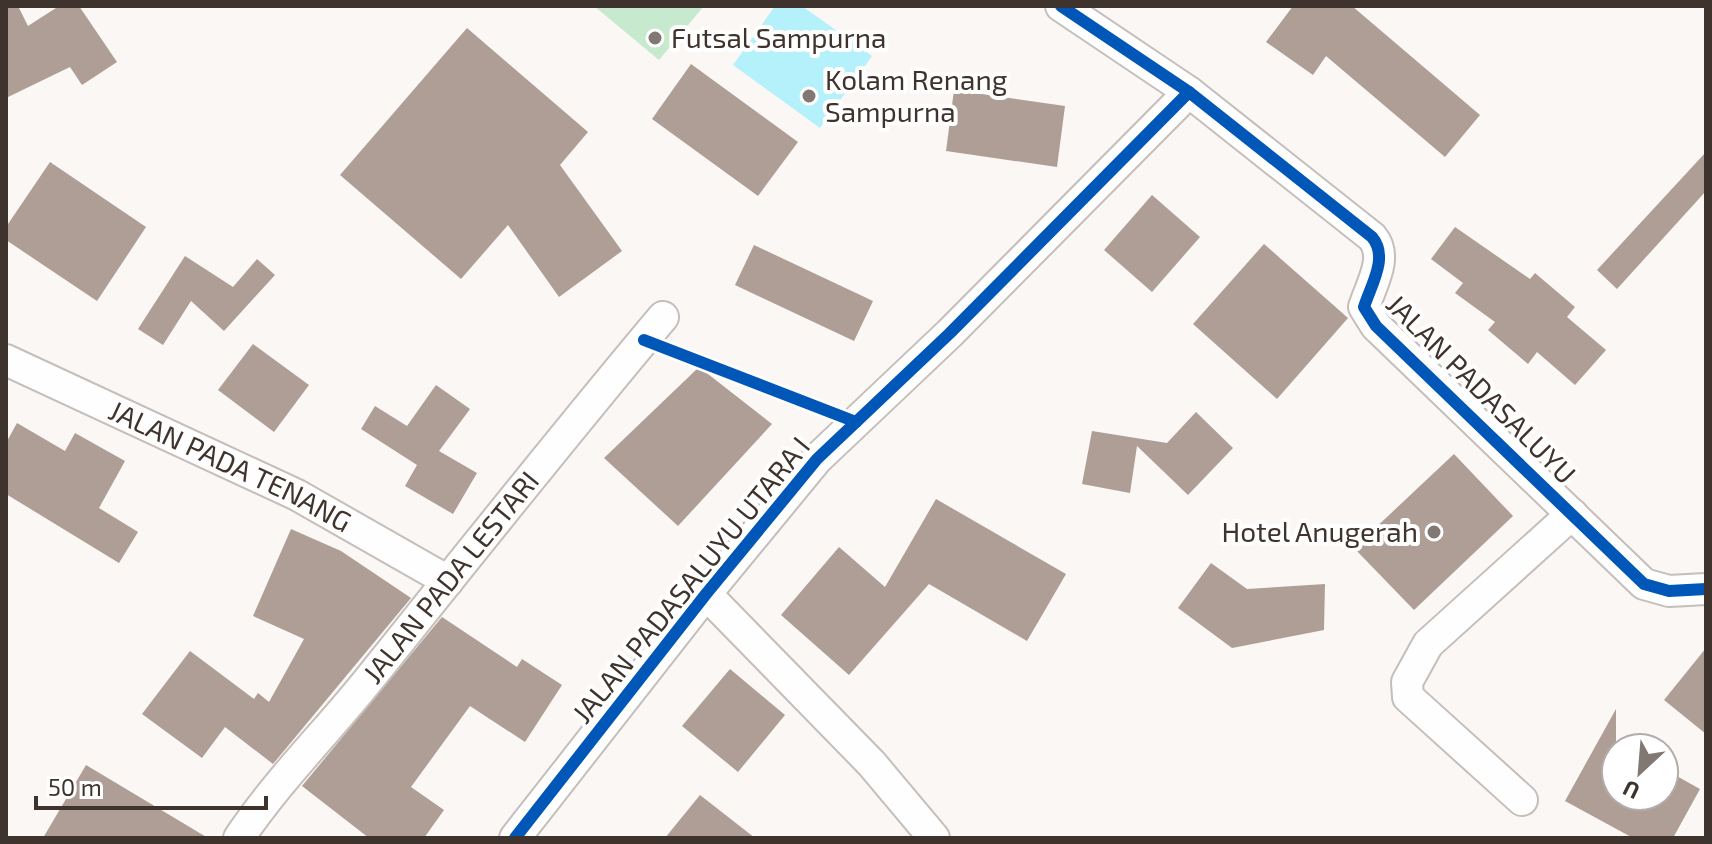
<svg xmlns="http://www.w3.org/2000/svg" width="1712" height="844" viewBox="0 0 1712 844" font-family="'Exo 2',sans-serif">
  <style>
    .green { fill: #c7e9cd }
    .water { fill: #b4f1fb }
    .building { fill: #ae9e95 }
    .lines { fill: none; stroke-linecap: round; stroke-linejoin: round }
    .street-casing { stroke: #c5beba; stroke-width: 34 }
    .street { stroke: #fefefe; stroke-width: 30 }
    .cycleway-casing { stroke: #fff; stroke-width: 17 }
    .cycleway { stroke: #0057b8; stroke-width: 12 }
    .poi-dot { fill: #817873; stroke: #fff; stroke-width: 3 }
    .labels { text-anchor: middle; stroke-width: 8; stroke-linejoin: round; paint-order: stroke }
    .poi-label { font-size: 28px; fill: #3f332d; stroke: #fff; text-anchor: start }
    .street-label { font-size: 28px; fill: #3f332d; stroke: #fff }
  </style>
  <rect width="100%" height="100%" fill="#fbf7f5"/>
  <path class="green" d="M 594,6 L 704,6 L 659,60 Z"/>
  <path class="water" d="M 775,6 L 802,6 L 872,56 L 820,128 L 733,65 Z"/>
  <g class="building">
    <path d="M 6,6 L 18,6 L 28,26 L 59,6 L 79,6 L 117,62 L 82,85 L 70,67 L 6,98 Z"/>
    <path d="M 1293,6 L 1352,6 L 1480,115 L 1445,157 L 1326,56 L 1313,75 L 1266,42 Z"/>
    <path d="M 467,28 L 588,132 L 560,165 L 622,251 L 559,297 L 508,225 L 461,279 L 340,175 Z"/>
    <path d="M 691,64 L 798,142 L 758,196 L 652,119 Z"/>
    <path d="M 954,90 L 1065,106 L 1057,167 L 946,151 Z"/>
    <path d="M 1706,152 L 1706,191 L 1617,289 L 1597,270 Z"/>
    <path d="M 50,162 L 146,227 L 97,301 L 6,240 L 6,227 Z"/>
    <path d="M 1152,195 L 1200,237 L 1152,292 L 1104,250 Z"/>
    <path d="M 1455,227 L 1530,279 L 1535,273 L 1575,307 L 1567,317 L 1606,350 L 1575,385 L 1537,352 L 1528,364 L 1488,330 L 1495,322 L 1455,293 L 1463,283 L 1431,259 Z"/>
    <path d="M 1264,244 L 1348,318 L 1277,399 L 1193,324 Z"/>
    <path d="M 754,245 L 873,301 L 854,341 L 735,285 Z"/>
    <path d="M 185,256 L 233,287 L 257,259 L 275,275 L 224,331 L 191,301 L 163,345 L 138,329 Z"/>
    <path d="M 253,344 L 309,385 L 274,432 L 218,390 Z"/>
    <path d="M 699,367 L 772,424 L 678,526 L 604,458 Z"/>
    <path d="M 436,385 L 470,409 L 439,451 L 477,473 L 453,514 L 405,486 L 417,465 L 361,429 L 375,406 L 407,426 Z"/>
    <path d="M 1196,412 L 1233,448 L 1188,495 L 1137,446 L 1130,493 L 1082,484 L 1092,431 L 1167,443 Z"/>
    <path d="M 17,423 L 65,451 L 75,433 L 125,461 L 99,508 L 138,532 L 119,563 L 6,494 L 6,443 Z"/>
    <path d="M 1454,454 L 1513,516 L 1414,610 L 1354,548 Z"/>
    <path d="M 936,499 L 1066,574 L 1027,641 L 929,584 L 849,675 L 781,615 L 839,547 L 885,587 Z"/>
    <path d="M 291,529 L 341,551 L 411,598 L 273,764 L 225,727 L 202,758 L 142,714 L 190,651 L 254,699 L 258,693 L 269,702 L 304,639 L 253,616 Z"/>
    <path d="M 1211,563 L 1247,589 L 1325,584 L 1324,630 L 1232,648 L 1178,608 Z"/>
    <path d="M 442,617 L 517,667 L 522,659 L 562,685 L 525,742 L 470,706 L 411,787 L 444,810 L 424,838 L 369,838 L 302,786 Z"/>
    <path d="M 1706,648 L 1706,734 L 1664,700 Z"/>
    <path d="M 730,669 L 785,715 L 738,772 L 682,726 Z"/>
    <path d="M 1616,709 L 1616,796 L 1664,796 L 1664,769 L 1700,789 L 1673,838 L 1633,838 L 1565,801 Z"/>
    <path d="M 86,765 L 208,838 L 43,838 Z"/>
    <path d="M 700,795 L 755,838 L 665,838 Z"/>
  </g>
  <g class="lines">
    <defs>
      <g id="street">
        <path d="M 1061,6 L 1189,92 L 1372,237 C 1389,257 1371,285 1364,307 L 1376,326 L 1644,584 L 1669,591 L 1706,589"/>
        <path id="s1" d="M 6,360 L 297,495 L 448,581"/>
        <path d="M 706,594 L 872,764 L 934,838"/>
        <path d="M 1522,800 L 1408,697 L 1407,682 L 1428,644 L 1572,514"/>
        <path id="s2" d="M 239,838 C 277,781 327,732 370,678 C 467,557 563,436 663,317"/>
        <path d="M 515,838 L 706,594 L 817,459 L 950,333 L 1189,92"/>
      </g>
    </defs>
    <use href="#street" class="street-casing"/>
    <use href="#street" class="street"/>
    <defs>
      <g id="cycleway">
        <path d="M 1061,6 L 1189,92 L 1372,237 C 1389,257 1371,285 1364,307 L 1376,326 L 1644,584 L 1669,591 L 1706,589"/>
        <path d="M 644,340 L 856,422"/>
        <path d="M 515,838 L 706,594 L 817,459 L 950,333 L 1189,92"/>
      </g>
    </defs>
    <use href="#cycleway" class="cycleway-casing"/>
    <use href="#cycleway" class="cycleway"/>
  </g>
  <g class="poi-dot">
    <circle cx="655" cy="38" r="8"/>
    <circle cx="809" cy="96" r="8"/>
    <circle cx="1434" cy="532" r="8"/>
  </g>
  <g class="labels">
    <g class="poi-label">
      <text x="671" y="48">Futsal Sampurna</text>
      <text x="825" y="90">Kolam Renang<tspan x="825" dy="32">Sampurna</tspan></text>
      <text x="1418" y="542" text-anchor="end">Hotel Anugerah</text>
    </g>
    <g class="street-label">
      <text transform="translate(1481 389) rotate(45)" y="10">JALAN PADASALUYU</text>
      <text dy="10" stroke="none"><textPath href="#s1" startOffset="248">JALAN PADA TENANG</textPath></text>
      <text dy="10" stroke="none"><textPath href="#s2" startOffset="336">JALAN PADA LESTARI</textPath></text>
      <text transform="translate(691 580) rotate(-51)" y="10">JALAN PADASALUYU UTARA I</text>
    </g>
  </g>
  <rect width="1712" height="844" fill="none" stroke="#3f332d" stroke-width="16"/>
  <g transform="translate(1640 772) rotate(206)"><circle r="38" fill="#ffffff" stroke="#b2adab" stroke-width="2"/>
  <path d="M0-6L14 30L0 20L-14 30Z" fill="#817873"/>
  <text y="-12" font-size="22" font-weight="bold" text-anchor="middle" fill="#3f332d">U</text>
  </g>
  <path d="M36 796v12h230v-12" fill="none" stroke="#3f332d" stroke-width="4"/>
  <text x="48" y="796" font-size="24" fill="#3f332d" stroke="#ffffff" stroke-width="6" paint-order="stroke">50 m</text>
</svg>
